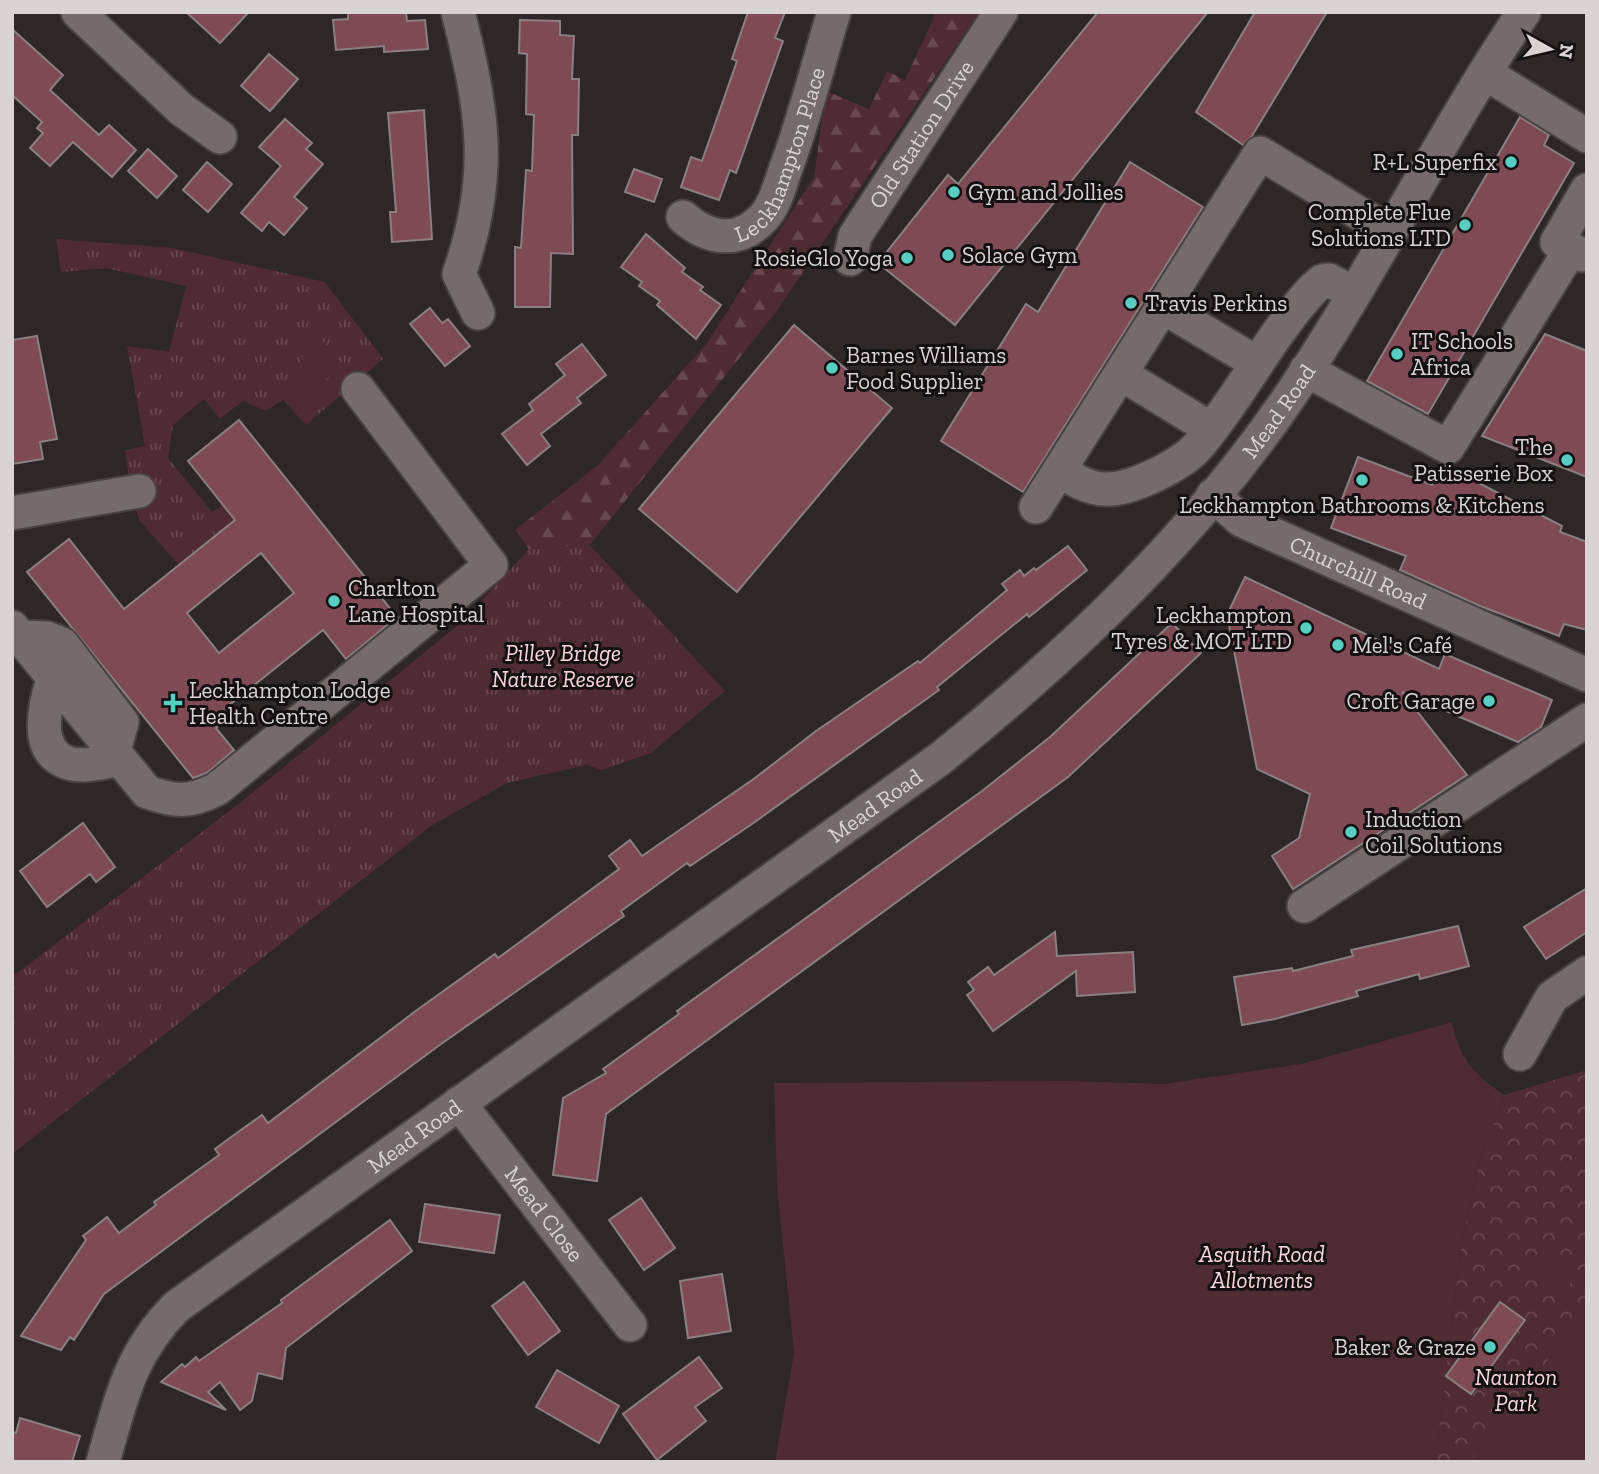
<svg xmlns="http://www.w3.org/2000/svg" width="1599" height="1474" viewBox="0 0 1599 1474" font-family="'Zilla Slab',serif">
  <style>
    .grass { fill: url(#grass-tufts); fill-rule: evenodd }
    .forest { fill: url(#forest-firs) }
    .park { fill: url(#park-crowns) }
    .garden { fill: #4f2b33 }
    .building { fill: #7e4a55; stroke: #8a7f81; stroke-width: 2; fill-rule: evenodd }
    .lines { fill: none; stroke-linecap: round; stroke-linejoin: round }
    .minor-casing { stroke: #494243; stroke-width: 37 }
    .minor { stroke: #756a6c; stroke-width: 33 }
    .poi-dot { fill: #57cec1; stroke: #141011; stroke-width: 2.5 }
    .labels { text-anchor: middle; stroke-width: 6; stroke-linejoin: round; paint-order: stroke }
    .street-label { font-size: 23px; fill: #d9d3d4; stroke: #141011 }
    .poi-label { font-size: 23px; fill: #d9d3d4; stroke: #141011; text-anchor: start }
    .park-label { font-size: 23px; font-style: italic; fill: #fcd8de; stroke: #141011 }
  </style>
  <defs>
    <pattern id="grass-tufts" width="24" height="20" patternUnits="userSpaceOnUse" patternTransform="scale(1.75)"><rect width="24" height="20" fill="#4f2b33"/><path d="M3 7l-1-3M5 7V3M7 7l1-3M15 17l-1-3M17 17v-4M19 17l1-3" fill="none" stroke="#684950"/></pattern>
    <pattern id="forest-firs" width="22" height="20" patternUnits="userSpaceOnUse" patternTransform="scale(1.75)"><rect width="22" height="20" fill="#4f2b33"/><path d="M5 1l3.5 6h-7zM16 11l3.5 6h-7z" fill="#684950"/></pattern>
    <pattern id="park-crowns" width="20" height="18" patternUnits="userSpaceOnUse" patternTransform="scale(1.75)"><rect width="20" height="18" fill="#4f2b33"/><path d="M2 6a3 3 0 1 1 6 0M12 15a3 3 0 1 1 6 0" fill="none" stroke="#684950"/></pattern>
  </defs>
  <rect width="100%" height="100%" fill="#2e2627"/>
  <g class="grass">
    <path d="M 56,239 L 172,248 L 325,282 L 383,359 L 306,425 L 283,400 L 266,411 L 243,401 L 220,419 L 204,399 L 173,425 L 168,458 L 212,512 L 223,505 L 235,520 L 179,565 L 140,521 L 132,501 L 125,450 L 145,446 L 127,346 L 169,352 L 186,286 L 106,268 L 61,272 ZM 312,328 L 340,365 L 303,403 L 292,391 Z"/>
    <path d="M 590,545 L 725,691 L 651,753 L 602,770 L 587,765 L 507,783 L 431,826 L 12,1154 L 12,977 L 236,806 L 463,621 L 529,549 Z"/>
  </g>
  <path class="forest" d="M 936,12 L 979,12 L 776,312 L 590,545 L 529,549 L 515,530 L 598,465 L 707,343 L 814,177 L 826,91 L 869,109 L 887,71 L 905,80 Z"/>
  <path class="park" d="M 1587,1070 L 1587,1462 L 1435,1462 L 1461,1246 L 1478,1166 L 1504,1095 Z"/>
  <g class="garden">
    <path d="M 312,327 L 341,365 L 302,404 L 291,391 Z"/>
    <path d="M 1452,1022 C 1460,1060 1473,1073 1504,1095 L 1478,1166 L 1461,1246 L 1435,1462 L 775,1462 L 794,1353 L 777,1186 L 774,1083 L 1066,1081 L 1163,1084 L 1301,1064 Z"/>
    <path d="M 1554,1252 L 1579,1270 L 1562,1295 L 1536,1277 Z"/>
    <path d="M 1587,1308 L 1587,1462 L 1470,1462 Z"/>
  </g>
  <g class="building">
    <path d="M 186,12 L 249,12 L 220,43 Z"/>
    <path d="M 348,12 L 406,12 L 407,21 L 425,20 L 428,49 L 384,52 L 384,46 L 336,50 L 333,20 L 348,19 Z"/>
    <path d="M 748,12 L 785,12 L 775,38 L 783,41 L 736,173 L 730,170 L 719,200 L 681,187 L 691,157 L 702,161 L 737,61 L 732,59 Z"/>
    <path d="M 1098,12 L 1208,12 L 955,325 L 878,263 L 948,175 L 958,184 Z"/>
    <path d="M 1255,12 L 1327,12 L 1252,136 L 1243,145 L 1196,112 Z"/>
    <path d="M 520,20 L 560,21 L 560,35 L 574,36 L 572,79 L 579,79 L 578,135 L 572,135 L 573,254 L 551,253 L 550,307 L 515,307 L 515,247 L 521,248 L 526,170 L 532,171 L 534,115 L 526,114 L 527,54 L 519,53 Z"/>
    <path d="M 12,29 L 63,75 L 50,90 L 99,135 L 109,125 L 136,150 L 112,177 L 73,142 L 50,166 L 30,148 L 43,133 L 37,128 L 42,122 L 12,95 Z"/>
    <path d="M 269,54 L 298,79 L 270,111 L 241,86 Z"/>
    <path d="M 424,110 L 432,239 L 392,242 L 390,212 L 396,212 L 388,113 Z"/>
    <path d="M 1520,117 L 1549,135 L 1544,145 L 1574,163 L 1428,414 L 1367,381 Z"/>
    <path d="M 285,119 L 312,143 L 306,149 L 323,164 L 294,197 L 307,208 L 284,235 L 269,222 L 262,231 L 241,213 L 281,166 L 259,147 Z"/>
    <path d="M 148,149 L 177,176 L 157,198 L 128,171 Z"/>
    <path d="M 207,162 L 232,184 L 208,212 L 183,190 Z"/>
    <path d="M 1130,162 L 1203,207 L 1023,492 L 941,441 L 1026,304 L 1038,312 Z"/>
    <path d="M 634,169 L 662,179 L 654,202 L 625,192 Z"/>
    <path d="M 646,234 L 685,268 L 682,272 L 703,287 L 700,290 L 721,305 L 696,339 L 657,305 L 660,301 L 639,286 L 642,282 L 621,267 Z"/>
    <path d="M 430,308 L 442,323 L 448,319 L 470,346 L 445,366 L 410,324 Z"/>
    <path d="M 794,325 L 892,408 L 737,592 L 639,509 Z"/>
    <path d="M 1545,334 L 1587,351 L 1587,477 L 1482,436 Z"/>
    <path d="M 37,336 L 57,439 L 40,442 L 43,459 L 12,464 L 12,340 Z"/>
    <path d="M 582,344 L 606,375 L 577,398 L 581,403 L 541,434 L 550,446 L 527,465 L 502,434 L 533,410 L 529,404 L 565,375 L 556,364 Z"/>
    <path d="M 239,420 L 397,617 L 346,659 L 323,630 L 228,706 L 233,713 L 216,728 L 234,750 L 207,773 L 193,778 L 27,572 L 69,539 L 124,609 L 235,520 L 188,461 ZM 261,553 L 294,593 L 219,653 L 187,613 Z"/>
    <path d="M 1358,457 L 1432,485 L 1440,464 L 1444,465 L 1562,526 L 1560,532 L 1587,542 L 1587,630 L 1564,624 L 1559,636 L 1480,606 L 1400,570 L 1406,556 L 1331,528 Z"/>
    <path d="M 1068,546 L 1087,570 L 1029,617 L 1027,614 L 937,687 L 939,690 L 752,824 L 690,866 L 687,863 L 621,911 L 624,916 L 441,1044 L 104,1294 L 74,1340 L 70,1337 L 61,1350 L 21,1336 L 86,1240 L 83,1236 L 107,1217 L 119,1233 L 156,1205 L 154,1202 L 219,1155 L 215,1149 L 238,1132 L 262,1115 L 268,1123 L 417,1010 L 495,954 L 498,958 L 619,869 L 609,856 L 630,840 L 642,856 L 755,778 L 816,731 L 918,661 L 920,663 L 1007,590 L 1002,584 L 1020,570 L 1024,576 L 1034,568 L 1036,570 Z"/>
    <path d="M 1245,577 L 1439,669 L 1445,654 L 1552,700 L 1541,727 L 1518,742 L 1402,692 L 1467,775 L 1293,889 L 1272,856 L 1299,838 L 1310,794 L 1257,769 L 1227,615 Z"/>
    <path d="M 1172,623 L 1201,653 L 1068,777 L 606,1114 L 597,1181 L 553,1175 L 563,1098 L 606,1073 L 603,1069 L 679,1014 L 677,1011 L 982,791 L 1050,737 Z"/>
    <path d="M 83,823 L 115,867 L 96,882 L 90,874 L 47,907 L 20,871 Z"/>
    <path d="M 1587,888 L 1587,932 L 1546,959 L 1524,927 Z"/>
    <path d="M 1458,926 L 1469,966 L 1420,979 L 1419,974 L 1356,991 L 1358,996 L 1275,1019 L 1242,1025 L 1234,977 L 1292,968 L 1293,971 L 1353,956 L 1351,950 Z"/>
    <path d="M 1055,932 L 1057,956 L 1133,952 L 1135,992 L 1077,996 L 1076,971 L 993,1031 L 967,995 L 974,990 L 968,982 L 988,967 L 994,975 Z"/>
    <path d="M 641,1198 L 675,1248 L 644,1270 L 609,1220 Z"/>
    <path d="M 425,1204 L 500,1215 L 494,1253 L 419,1242 Z"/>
    <path d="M 390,1220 L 412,1251 L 286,1348 L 282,1379 L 258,1373 L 252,1401 L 240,1410 L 220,1382 L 208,1392 L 226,1410 L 161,1382 L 182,1364 L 185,1367 L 196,1357 L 199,1361 L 282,1303 L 281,1300 Z"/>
    <path d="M 722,1274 L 731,1331 L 688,1338 L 680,1281 Z"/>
    <path d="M 524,1282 L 560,1331 L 528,1355 L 492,1306 Z"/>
    <path d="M 1500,1302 L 1525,1320 L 1471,1394 L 1446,1376 Z"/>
    <path d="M 699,1357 L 722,1388 L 695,1407 L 706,1421 L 657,1460 L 623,1414 Z"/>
    <path d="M 557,1370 L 619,1406 L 599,1443 L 536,1407 Z"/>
    <path d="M 20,1418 L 80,1436 L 72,1462 L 12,1462 L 12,1432 L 16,1433 Z"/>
  </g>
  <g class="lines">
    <defs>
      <g id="minor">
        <path d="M 78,12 L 181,109 L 220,137"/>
        <path d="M 458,12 C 483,111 494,175 459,274 L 478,313"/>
        <path d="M 1485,73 L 1587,136"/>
        <path id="s1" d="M 683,217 C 708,239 739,245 764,217 C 776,204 780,184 786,168 C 805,117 818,64 834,12"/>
        <path d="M 1582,255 L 1557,242 L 1587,190"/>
        <path id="s2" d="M 850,259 L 855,236 L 1001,12"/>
        <path d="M 1163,307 L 1257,363"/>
        <path d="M 1306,370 L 1448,447 L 1571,249"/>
        <path d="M 1121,374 L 1211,429"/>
        <path d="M 1059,471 C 1073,479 1087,488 1104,489 C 1130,491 1182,465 1199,445 C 1240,397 1269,337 1312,290 L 1322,281 L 1329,280 L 1353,293"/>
        <path id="s3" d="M 1213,495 L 1241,520 L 1587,675"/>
        <path d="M 1036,507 L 1260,153 L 1390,232"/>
        <path d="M 12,513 L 139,491"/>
        <path d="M 12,627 L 147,792 C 176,802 189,803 217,789 L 491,565 L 358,389"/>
        <path d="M 20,637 L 47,638 L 62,644 L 122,722 L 113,754"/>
        <path d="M 53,679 C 45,704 33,751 68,763 C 83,768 103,762 118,760"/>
        <path d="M 1304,906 L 1587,720"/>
        <path d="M 1520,1054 L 1552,997 L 1587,973"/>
        <path id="s4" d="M 459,1103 L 630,1325"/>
        <path id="s5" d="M 103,1462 C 121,1399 129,1355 176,1307 L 941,758 C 1074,650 1195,536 1292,393 C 1375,269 1441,135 1524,12"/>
      </g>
    </defs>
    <use href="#minor" class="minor-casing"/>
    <use href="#minor" class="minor"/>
  </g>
  <g class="poi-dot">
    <circle cx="1511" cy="162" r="7"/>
    <circle cx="954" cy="192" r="7"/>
    <circle cx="1465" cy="225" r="7"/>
    <circle cx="948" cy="255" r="7"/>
    <circle cx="907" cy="258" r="7"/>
    <circle cx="1131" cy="303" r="7"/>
    <circle cx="1397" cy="354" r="7"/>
    <circle cx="832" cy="368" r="7"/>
    <circle cx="1567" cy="460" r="7"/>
    <circle cx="1362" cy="480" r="7"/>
    <circle cx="334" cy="601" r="7"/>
    <circle cx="1306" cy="628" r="7"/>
    <circle cx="1338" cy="645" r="7"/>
    <circle cx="1489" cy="701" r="7"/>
    <path d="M169.5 692.5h7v7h7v7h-7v7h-7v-7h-7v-7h7z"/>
    <circle cx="1351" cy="832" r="7"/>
    <circle cx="1490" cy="1347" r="7"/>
  </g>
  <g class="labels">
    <g class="street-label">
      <text dy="8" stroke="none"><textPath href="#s2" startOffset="145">Old Station Drive</textPath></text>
      <text dy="8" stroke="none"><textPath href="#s1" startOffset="154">Leckhampton Place</textPath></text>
      <text dy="8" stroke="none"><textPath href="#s5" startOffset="1601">Mead Road</textPath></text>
      <text dy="8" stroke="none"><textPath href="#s3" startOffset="166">Churchill Road</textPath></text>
      <text dy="8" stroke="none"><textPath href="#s5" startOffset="1034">Mead Road</textPath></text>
      <text dy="8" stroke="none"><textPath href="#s5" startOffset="467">Mead Road</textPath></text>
      <text dy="8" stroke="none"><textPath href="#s4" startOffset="140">Mead Close</textPath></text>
    </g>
    <g class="poi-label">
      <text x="1497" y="170" text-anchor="end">R+L Superfix</text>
      <text x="968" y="200">Gym and Jollies</text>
      <text x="1451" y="220" text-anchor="end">Complete Flue<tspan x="1451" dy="26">Solutions LTD</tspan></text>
      <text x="962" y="263">Solace Gym</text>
      <text x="893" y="266" text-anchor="end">RosieGlo Yoga</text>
      <text x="1145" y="311">Travis Perkins</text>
      <text x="1411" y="349">IT Schools<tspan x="1411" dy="26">Africa</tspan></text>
      <text x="846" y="363">Barnes Williams<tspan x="846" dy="26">Food Supplier</tspan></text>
      <text x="1553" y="455" text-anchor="end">The<tspan x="1553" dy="26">Patisserie Box</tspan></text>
      <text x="1362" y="513" text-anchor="middle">Leckhampton Bathrooms &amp; Kitchens</text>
      <text x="348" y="596">Charlton<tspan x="348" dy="26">Lane Hospital</tspan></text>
      <text x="1292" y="623" text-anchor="end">Leckhampton<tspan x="1292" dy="26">Tyres &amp; MOT LTD</tspan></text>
      <text x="1352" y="653">Mel's Café</text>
      <text x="189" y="698">Leckhampton Lodge<tspan x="189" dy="26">Health Centre</tspan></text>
      <text x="1475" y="709" text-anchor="end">Croft Garage</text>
      <text x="1365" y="827">Induction<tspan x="1365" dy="26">Coil Solutions</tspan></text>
      <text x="1476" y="1355" text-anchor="end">Baker &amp; Graze</text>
    </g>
    <g class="park-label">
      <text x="563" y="661">Pilley Bridge<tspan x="563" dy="26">Nature Reserve</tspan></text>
      <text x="1262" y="1262">Asquith Road<tspan x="1262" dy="26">Allotments</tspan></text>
      <text x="1516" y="1385">Naunton<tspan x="1516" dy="26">Park</tspan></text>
    </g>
  </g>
  <rect width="1599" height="1474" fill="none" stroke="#d9d3d4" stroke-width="28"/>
  <g transform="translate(1550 49) rotate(98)" stroke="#141011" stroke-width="5" paint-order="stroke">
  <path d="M0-5L12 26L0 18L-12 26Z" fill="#d9d3d4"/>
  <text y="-10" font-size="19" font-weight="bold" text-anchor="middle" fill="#d9d3d4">N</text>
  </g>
</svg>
